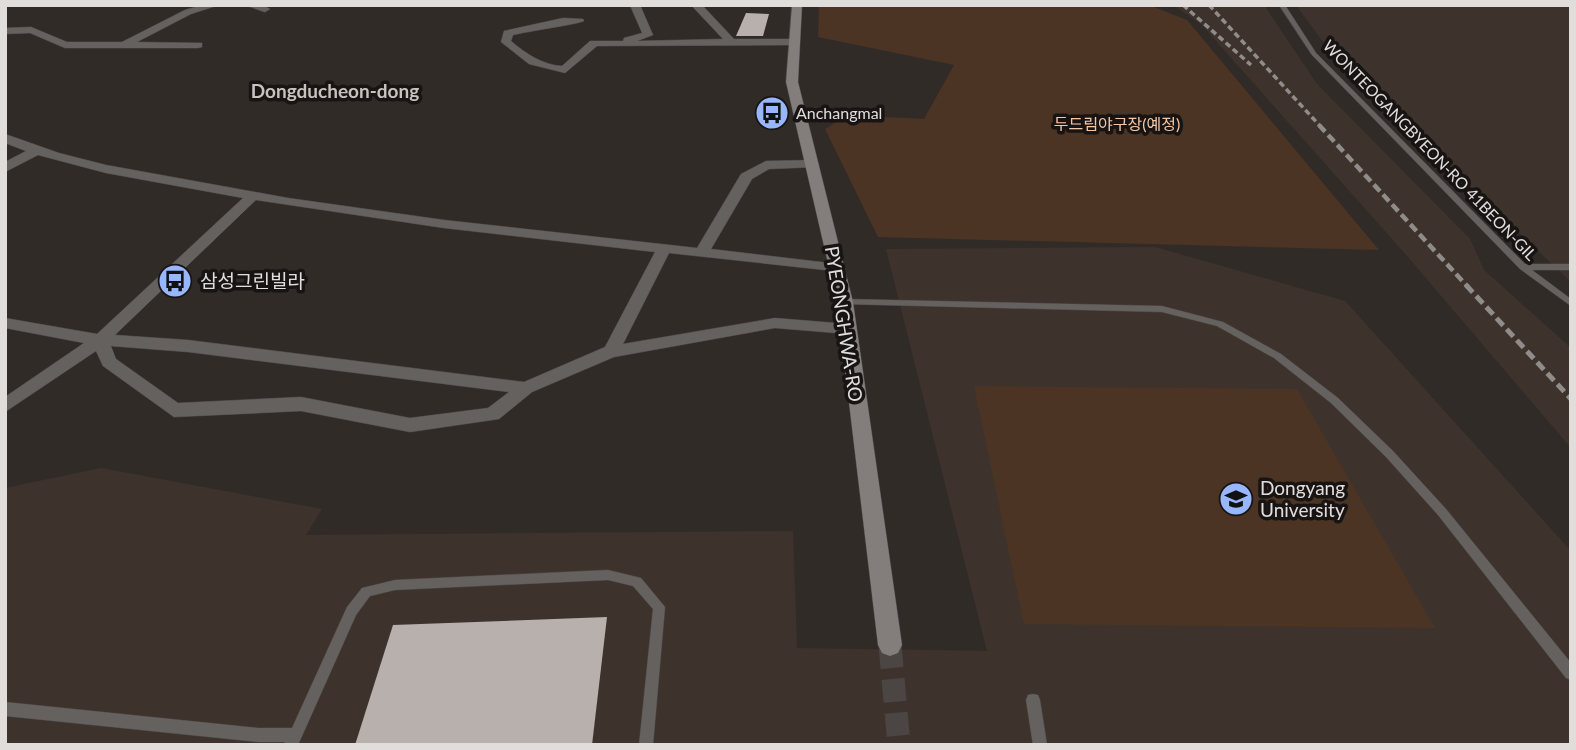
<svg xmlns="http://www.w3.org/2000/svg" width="1576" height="750" viewBox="0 0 1576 750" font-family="Lato,'Noto Sans KR',sans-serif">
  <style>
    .built { fill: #3d332c }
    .green { fill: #4b3424 }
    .building { fill: #b7b0ac }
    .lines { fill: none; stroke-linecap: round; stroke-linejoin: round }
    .secondary-tunnel { stroke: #4b4643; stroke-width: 23; stroke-dasharray: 23 11; stroke-linecap: butt }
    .lane-casing { stroke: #4d4745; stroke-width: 1 }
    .street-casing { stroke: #4d4745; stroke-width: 1 }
    .secondary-casing { stroke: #4d4745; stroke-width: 1 }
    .lane { fill: #64615f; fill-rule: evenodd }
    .street { fill: #64615f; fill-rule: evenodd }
    .secondary { fill: #837e7c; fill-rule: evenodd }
    .rail-far2 { stroke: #908c89; stroke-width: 3.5; stroke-dasharray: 6 3.5; stroke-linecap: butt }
    .rail-far1 { stroke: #908c89; stroke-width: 4.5; stroke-dasharray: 9 4.5; stroke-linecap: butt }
    .rail { stroke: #908c89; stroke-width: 5; stroke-dasharray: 10 5; stroke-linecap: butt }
    .labels { text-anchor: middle; stroke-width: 7; stroke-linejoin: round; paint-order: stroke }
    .far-poi-label { font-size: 16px; fill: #e1dddb; stroke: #171413; text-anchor: start }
    .far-park-label { font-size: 16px; fill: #f7c6a4; stroke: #171413 }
    .far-street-label { font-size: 16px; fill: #e1dddb; stroke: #171413 }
    .far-quarter-label { font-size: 19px; font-weight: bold; fill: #c8c1bc; stroke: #171413 }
    .poi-label { font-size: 19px; fill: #e1dddb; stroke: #171413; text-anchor: start }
    .street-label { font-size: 19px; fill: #e1dddb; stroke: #171413 }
  </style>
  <rect width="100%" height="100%" fill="#312b28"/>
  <g class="built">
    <path d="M 1173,5 L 1264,5 L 1317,84 L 1470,239 L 1484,270 L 1571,348 L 1571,448 L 1408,257 L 1201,24 Z"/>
    <path d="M 1296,5 L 1571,5 L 1571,282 L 1335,58 Z"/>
    <path d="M 1155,247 L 1345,301 L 1571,551 L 1571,745 L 5,745 L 5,488 L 101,468 L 322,509 L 306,535 L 793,531 L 797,648 L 987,651 L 886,249 Z"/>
  </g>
  <g class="green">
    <path d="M 819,5 L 1149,5 L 1187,20 L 1379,250 L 878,237 L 825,129 L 848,115 L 924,119 L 954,65 L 818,37 Z"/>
    <path d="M 974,386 L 1297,389 L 1435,628 L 1024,624 Z"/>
  </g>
  <g class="building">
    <path d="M 746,13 L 769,14 L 763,36 L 736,36 Z"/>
    <path d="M 607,617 L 592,745 L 355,745 L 393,625 Z"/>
  </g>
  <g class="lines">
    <path class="secondary-tunnel" d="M 890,645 L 899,745"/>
    <defs>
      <g id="lane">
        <path d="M 1279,5 L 1285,5 L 1316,53 L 1525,264 L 1571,264 L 1571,270 L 1532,270 L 1571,299 L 1571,306 L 1520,269 L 1312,55 Z"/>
        <path d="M 845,299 L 1162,306 L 1223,322 L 1281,354 L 1338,398 L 1393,451 L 1446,509 L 1571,663 L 1571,680 L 1566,678 L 1438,515 L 1386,457 L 1331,403 L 1274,358 L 1217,326 L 1162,312 L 842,304 L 841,302 Z"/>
        <path d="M 608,570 L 641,578 L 665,607 L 653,745 L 639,745 L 653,609 L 633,586 L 608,580 L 395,590 L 370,596 L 356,615 L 298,745 L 284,745 L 285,742 L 258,742 L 5,716 L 5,702 L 258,728 L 292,728 L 347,607 L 362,588 L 395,580 Z"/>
        <path d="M 1033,694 L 1038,695 L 1040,700 L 1047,745 L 1033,745 L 1026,700 L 1028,695 Z"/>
      </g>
      <g id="street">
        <path d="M 202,5 L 219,5 L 191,14 L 137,42 L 202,43 L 202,47 L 198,48 L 65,48 L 30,33 L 5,34 L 5,28 L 31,27 L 67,42 L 122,42 L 185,10 Z"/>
        <path d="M 245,5 L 262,5 L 270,9 L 265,12 Z"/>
        <path d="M 630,5 L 640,5 L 653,35 L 637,41 L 723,39 L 691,5 L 702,5 L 734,39 L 793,39 L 798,42 L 793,45 L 597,46 L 565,73 L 529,64 L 501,42 L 504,31 L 563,18 L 583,19 L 584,21 C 579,24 524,32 513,35 L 511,41 C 526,54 543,65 562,66 L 590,41 L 623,41 L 624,38 L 642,33 Z"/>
        <path d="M 5,134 L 59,153 L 106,165 L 288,198 L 444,220 L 697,248 L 741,174 L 766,161 L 812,160 L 819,164 L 817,167 L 769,169 L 752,179 L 711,249 L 838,264 L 846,269 L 843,272 L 669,253 L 623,344 L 775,318 L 848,324 L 856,329 L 848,334 L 775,328 L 614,357 L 532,392 L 499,419 L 410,432 L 301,411 L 174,417 L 103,366 L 96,351 L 5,412 L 5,397 L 84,343 L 5,328 L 5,318 L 97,334 L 243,198 L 106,173 L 38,155 L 5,172 L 5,162 L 26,151 L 5,143 ZM 256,200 L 444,228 L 655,252 L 605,347 L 524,382 L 188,340 L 115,335 ZM 111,346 L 188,352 L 509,392 L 488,408 L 410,418 L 301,397 L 178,403 L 116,359 Z"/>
      </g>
      <path id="secondary" d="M 792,5 L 802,5 L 798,82 L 853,302 L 902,645 L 898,653 L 890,656 L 882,653 L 878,645 L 837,302 L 786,82 Z"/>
    </defs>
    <use href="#lane" class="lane-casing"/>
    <use href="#street" class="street-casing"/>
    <use href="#secondary" class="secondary-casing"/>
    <use href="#lane" class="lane"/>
    <use href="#street" class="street"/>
    <use href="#secondary" class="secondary"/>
    <g class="rail-far2">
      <path d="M 1183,5 L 1251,65"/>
      <path d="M 1209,5 L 1321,127"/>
    </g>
    <path class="rail-far1" d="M 1319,125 L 1468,287"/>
    <path class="rail" d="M 1466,285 L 1571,399"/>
  </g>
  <defs>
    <symbol id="bus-disc" viewBox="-11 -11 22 22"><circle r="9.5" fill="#97b6fd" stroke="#171413"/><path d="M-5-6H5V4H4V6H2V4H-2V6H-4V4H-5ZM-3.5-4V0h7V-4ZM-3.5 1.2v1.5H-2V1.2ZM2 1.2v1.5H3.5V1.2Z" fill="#111"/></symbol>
    <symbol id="university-disc" viewBox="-11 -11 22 22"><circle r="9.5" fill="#97b6fd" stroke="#171413"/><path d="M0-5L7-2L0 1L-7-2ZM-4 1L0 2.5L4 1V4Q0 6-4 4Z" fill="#111"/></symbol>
  </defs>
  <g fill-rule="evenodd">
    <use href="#bus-disc" x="753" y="94" width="38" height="38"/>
    <use href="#bus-disc" x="156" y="262" width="38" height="38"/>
    <use href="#university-disc" x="1217" y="480" width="38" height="38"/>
  </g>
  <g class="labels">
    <g class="far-poi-label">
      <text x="796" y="119">Anchangmal</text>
    </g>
    <g class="far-park-label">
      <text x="1117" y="130">두드림야구장(예정)</text>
    </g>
    <g class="far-street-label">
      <text transform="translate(1430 150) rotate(46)" y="6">WONTEOGANGBYEON-RO 41BEON-GIL</text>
    </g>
    <g class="far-quarter-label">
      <text x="335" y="98">Dongducheon-dong</text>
    </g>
    <g class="poi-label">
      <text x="200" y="288">삼성그린빌라</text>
      <text x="1260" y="495">Dongyang<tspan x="1260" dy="22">University</tspan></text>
    </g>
    <g class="street-label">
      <text transform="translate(844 324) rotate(81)" y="7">PYEONGHWA-RO</text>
    </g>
  </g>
  <rect width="1576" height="750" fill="none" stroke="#e1dddb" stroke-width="14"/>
</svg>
